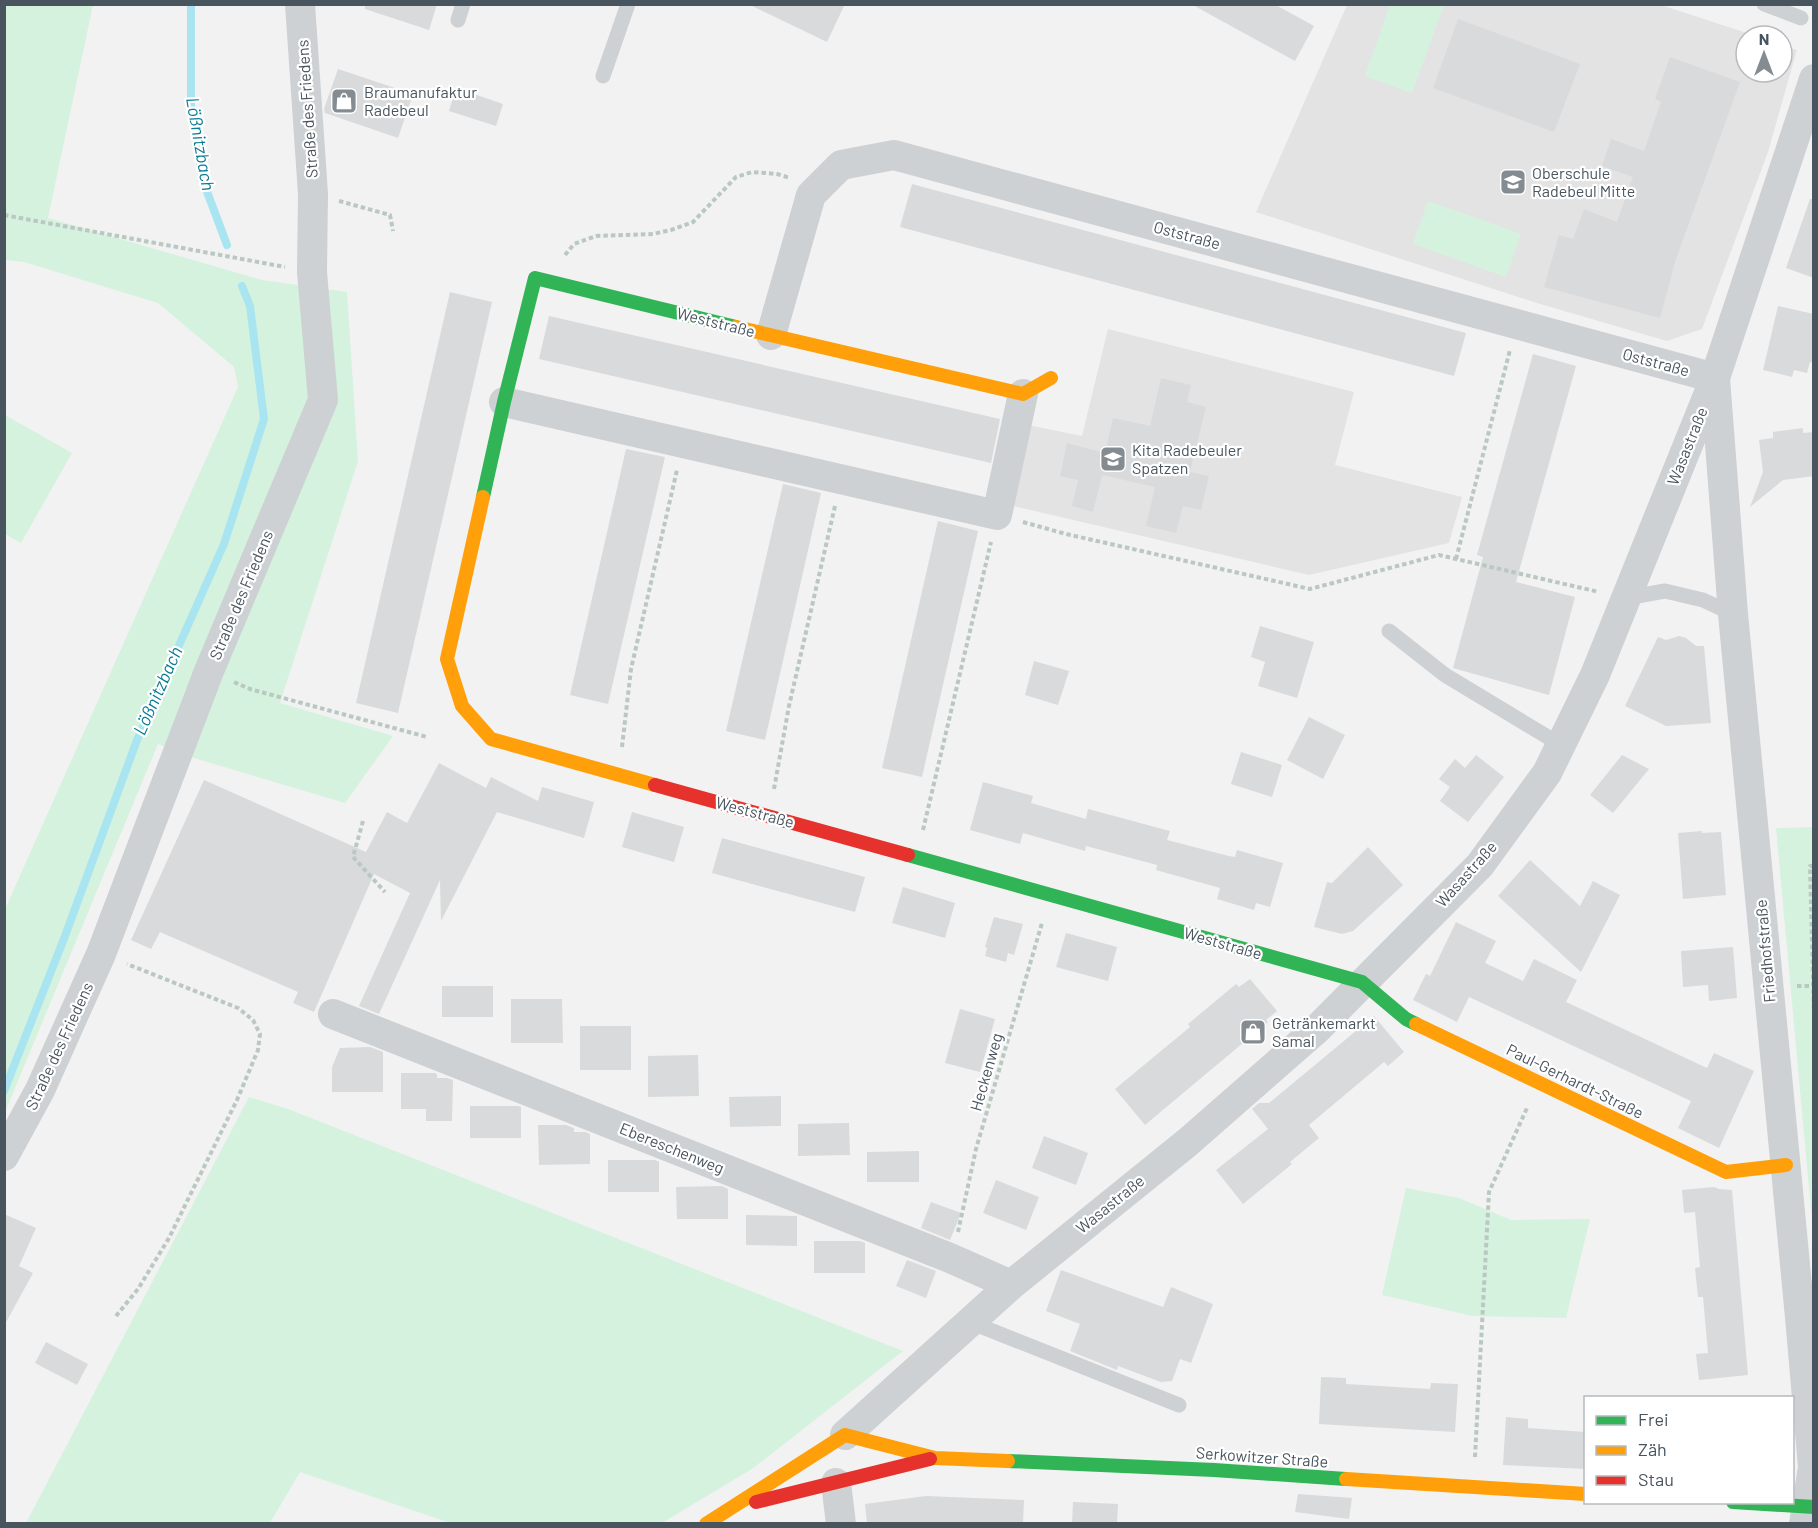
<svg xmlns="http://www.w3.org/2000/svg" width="1818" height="1528" viewBox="0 0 1818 1528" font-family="Barlow,sans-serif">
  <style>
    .education { fill: #e4e3e4 }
    .green { fill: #d5f2df }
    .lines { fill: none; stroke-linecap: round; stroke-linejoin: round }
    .stream { stroke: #a9e5f1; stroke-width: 8 }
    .building { fill: #d9dadb }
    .path { stroke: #bac8c2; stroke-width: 4; stroke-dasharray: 4.5 3; stroke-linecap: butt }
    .lane { stroke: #cdd1d3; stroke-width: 15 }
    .street { stroke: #cdd1d3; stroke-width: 30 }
    .fast { stroke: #30b455; stroke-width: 14 }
    .slow { stroke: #ff9f0a; stroke-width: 14 }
    .jam { stroke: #e5322d; stroke-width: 14 }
    .labels { text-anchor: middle; stroke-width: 4.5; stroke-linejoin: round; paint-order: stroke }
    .poi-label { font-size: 16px; fill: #48555f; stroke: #fff; text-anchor: start }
    .street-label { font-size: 16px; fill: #48555f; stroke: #fff }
    .water-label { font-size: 18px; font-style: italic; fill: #087c93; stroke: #fff }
  </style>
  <rect width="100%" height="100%" fill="#f2f2f2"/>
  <g class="education">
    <path d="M 1347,5 L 1661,5 L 1756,36 L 1746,36 L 1746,72 L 1782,72 L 1782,45 L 1797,50 L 1768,152 L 1702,329 L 1667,341 L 1537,303 L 1256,212 Z"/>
    <path d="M 1108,329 L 1354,392 L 1335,465 L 1462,497 L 1449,543 L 1309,575 L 1009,505 L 1028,425 L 1082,436 Z"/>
  </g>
  <g class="green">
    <path d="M 4,5 L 93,5 L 48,218 L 262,280 L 347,292 L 358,461 L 280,703 L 393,736 L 345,803 L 187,756 L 158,744 L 5,1112 L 5,909 L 238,387 L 234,367 L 158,303 L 24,262 L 5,260 Z"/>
    <path d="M 1390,5 L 1444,5 L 1412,93 L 1365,76 Z"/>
    <path d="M 1428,201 L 1521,234 L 1506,277 L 1413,244 Z"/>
    <path d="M 5,415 L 72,453 L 21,543 L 5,534 Z"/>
    <path d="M 1813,827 L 1814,827 L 1813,1232 L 1776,828 Z"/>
    <path d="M 249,1097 L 288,1109 L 903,1351 L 752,1469 L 662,1523 L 450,1523 L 300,1472 L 270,1523 L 26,1523 Z"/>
    <path d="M 1406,1188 L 1459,1198 L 1511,1220 L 1590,1219 L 1566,1318 L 1472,1316 L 1382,1295 Z"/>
  </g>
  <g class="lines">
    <g class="stream">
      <path d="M 191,4 L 191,109 L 203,181 L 227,245"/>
      <path d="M 4,1091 L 65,936 L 137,740 L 224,544 L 264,419 L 250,306 L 242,286"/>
    </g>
  </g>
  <g class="building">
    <path d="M 365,4 L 437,4 L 429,30 L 365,9 Z"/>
    <path d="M 748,4 L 845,4 L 827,42 Z"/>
    <path d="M 1191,4 L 1274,4 L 1314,26 L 1295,61 Z"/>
    <path d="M 1458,19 L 1580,64 L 1554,132 L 1433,88 Z"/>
    <path d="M 1670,57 L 1740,82 L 1676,259 L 1660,318 L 1544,287 L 1559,235 L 1573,239 L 1584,209 L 1617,222 L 1633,177 L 1602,166 L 1611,139 L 1644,151 L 1661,102 L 1655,99 Z"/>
    <path d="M 338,69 L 413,94 L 398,138 L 325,113 L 324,109 Z"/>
    <path d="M 456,88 L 503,104 L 496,126 L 449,111 Z"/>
    <path d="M 912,184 L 1466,333 L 1454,376 L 900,227 Z"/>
    <path d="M 1810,199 L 1814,199 L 1814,278 L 1786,268 Z"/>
    <path d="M 450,292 L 492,302 L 398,713 L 356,703 Z"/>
    <path d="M 1778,306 L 1814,314 L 1814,363 L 1810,362 L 1807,373 L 1794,370 L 1792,377 L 1763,370 Z"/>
    <path d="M 549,316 L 1000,419 L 991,463 L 539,359 Z"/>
    <path d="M 1533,354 L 1576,366 L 1516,582 L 1575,597 L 1549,695 L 1453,668 L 1483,557 L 1477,555 Z"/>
    <path d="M 1161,378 L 1191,385 L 1187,402 L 1206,407 L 1190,472 L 1209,476 L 1201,510 L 1183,506 L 1176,533 L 1146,526 L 1155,487 L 1102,475 L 1093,512 L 1072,506 L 1078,480 L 1060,476 L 1067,443 L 1105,453 L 1113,418 L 1150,426 Z"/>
    <path d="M 1803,428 L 1803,433 L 1814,432 L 1814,476 L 1783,480 L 1750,507 L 1763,472 L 1759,440 L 1773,438 L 1773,432 Z"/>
    <path d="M 626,449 L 665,457 L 608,704 L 570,695 Z"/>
    <path d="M 783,484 L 821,493 L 765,740 L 726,731 Z"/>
    <path d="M 938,521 L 978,531 L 922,777 L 882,768 Z"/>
    <path d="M 1260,626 L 1314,642 L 1297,698 L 1258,686 L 1265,662 L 1251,657 Z"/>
    <path d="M 1679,636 L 1686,638 L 1696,646 L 1704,646 L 1711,723 L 1666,726 L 1625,706 L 1658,637 L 1666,640 Z"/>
    <path d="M 1034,661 L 1069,671 L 1058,705 L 1025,695 Z"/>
    <path d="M 1309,717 L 1345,735 L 1323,779 L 1287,760 Z"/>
    <path d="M 1241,752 L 1282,765 L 1272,797 L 1231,784 Z"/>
    <path d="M 1476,755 L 1504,777 L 1468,822 L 1440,801 L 1450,787 L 1439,779 L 1455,759 L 1465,768 Z"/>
    <path d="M 1622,755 L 1649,769 L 1613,813 L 1590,795 Z"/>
    <path d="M 439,763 L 486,788 L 491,777 L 538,801 L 542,787 L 594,802 L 584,838 L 497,812 L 441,921 L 440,880 L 379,1014 L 359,1006 L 410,893 L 374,874 L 314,1012 L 293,1003 L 298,992 L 160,932 L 151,949 L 131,940 L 204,780 L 366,852 L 387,812 L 407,823 Z"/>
    <path d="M 983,782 L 1033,796 L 1031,803 L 1086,819 L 1088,809 L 1170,831 L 1167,840 L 1229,856 L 1235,857 L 1237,850 L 1283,863 L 1270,907 L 1256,903 L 1254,910 L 1217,899 L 1220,888 L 1156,870 L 1157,865 L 1086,846 L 1085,851 L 1023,833 L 1020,844 L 970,830 Z"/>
    <path d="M 632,812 L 684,827 L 674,862 L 622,847 Z"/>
    <path d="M 1702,831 L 1702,833 L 1721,832 L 1726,895 L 1683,899 L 1678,833 Z"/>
    <path d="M 722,838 L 865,877 L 855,912 L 712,873 Z"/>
    <path d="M 1368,847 L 1403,885 L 1353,931 L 1342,934 L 1314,927 L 1327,882 L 1332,883 Z"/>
    <path d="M 1530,860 L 1580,906 L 1593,881 L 1620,895 L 1581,972 L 1498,896 Z"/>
    <path d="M 903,887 L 955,903 L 945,938 L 892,923 Z"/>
    <path d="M 994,917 L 1023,924 L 1014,955 L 1008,953 L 1006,962 L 985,956 L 987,948 L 985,947 Z"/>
    <path d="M 1456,922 L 1496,941 L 1485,963 L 1523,981 L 1534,959 L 1577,980 L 1566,1002 L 1707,1068 L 1714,1053 L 1754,1071 L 1719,1148 L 1678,1128 L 1691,1101 L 1469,997 L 1457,1022 L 1413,1000 L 1426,974 L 1430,976 Z"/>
    <path d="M 1066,933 L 1117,947 L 1108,981 L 1056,967 Z"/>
    <path d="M 1733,947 L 1737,998 L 1709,1001 L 1708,985 L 1683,987 L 1681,951 Z"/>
    <path d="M 1250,979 L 1277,1011 L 1266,1020 L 1268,1022 L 1145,1125 L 1115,1089 L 1190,1027 L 1188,1024 L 1236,984 L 1239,987 Z"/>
    <rect x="442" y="986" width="51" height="31"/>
    <path d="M 511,999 L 562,999 L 563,1043 L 511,1043 Z"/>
    <path d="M 960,1009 L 995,1019 L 980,1072 L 945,1063 Z"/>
    <path d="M 1374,1016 L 1404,1052 L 1388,1066 L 1384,1062 L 1309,1125 L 1319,1138 L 1290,1162 L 1292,1164 L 1243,1204 L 1216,1170 L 1268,1129 L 1252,1109 L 1259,1103 L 1269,1103 Z"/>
    <rect x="580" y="1026" width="51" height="44"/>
    <path d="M 370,1047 L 383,1052 L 383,1092 L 332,1092 L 332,1067 L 340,1048 Z"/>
    <path d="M 698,1055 L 699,1096 L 648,1097 L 648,1056 Z"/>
    <path d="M 401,1073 L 435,1073 L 437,1074 L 437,1078 L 447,1078 L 453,1080 L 452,1121 L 426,1121 L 426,1109 L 401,1109 Z"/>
    <path d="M 781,1096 L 781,1126 L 730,1127 L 729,1097 Z"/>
    <path d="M 470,1106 L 518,1106 L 521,1107 L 521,1138 L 470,1138 Z"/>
    <path d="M 849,1123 L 850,1155 L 798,1156 L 798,1124 Z"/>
    <path d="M 538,1125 L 566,1125 L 574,1128 L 574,1132 L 585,1132 L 590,1134 L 590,1164 L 539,1165 Z"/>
    <path d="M 1044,1136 L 1088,1153 L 1076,1185 L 1032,1168 Z"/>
    <path d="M 919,1151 L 919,1182 L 867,1182 L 867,1152 Z"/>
    <path d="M 608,1160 L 655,1160 L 659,1162 L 659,1192 L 608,1192 Z"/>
    <path d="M 996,1180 L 1039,1197 L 1026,1230 L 983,1213 Z"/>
    <path d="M 722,1186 L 728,1189 L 728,1219 L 677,1219 L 676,1187 Z"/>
    <path d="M 1714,1187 L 1719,1189 L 1732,1190 L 1748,1375 L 1699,1380 L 1696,1354 L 1708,1353 L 1703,1297 L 1698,1297 L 1695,1268 L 1700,1267 L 1695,1212 L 1684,1213 L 1682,1190 Z"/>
    <path d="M 931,1202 L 961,1213 L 950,1240 L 921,1228 Z"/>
    <path d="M 4,1214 L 36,1228 L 19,1266 L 33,1273 L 4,1326 Z"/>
    <path d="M 746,1215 L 797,1216 L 797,1246 L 746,1245 Z"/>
    <path d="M 814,1241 L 860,1241 L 865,1243 L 865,1273 L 814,1273 Z"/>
    <path d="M 907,1260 L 936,1271 L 926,1298 L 896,1286 Z"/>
    <path d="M 1061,1270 L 1163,1307 L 1171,1287 L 1213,1304 L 1191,1363 L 1180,1359 L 1172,1381 L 1161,1382 L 1118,1366 L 1117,1370 L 1070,1351 L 1080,1324 L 1046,1311 Z"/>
    <path d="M 46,1342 L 88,1364 L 77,1385 L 35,1363 Z"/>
    <path d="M 1321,1377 L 1346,1378 L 1346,1384 L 1430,1389 L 1431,1383 L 1458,1384 L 1455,1432 L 1319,1424 Z"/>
    <path d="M 1506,1417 L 1528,1419 L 1528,1428 L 1586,1432 L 1586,1469 L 1503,1465 Z"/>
    <path d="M 1298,1494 L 1352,1498 L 1349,1519 L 1295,1512 Z"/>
    <path d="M 926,1496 L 1024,1500 L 1023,1524 L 867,1524 L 865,1504 Z"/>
    <path d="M 1073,1502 L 1118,1504 L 1117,1524 L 1072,1524 Z"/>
  </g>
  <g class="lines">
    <g class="path">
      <path d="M 339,201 L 390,215 L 393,231"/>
      <path d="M 4,215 L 285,267"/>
      <path d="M 565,255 L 574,244 L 596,236 L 653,234 L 671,230 L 693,222 L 736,177 L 752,172 L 777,174 L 790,178"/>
      <path d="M 1023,522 L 1066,534 L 1310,589 L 1439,555 L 1599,592"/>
      <path d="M 1456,559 L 1510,350"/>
      <path d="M 234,682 L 250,689 L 427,737"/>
      <path d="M 622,747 L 631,669 L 677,470"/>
      <path d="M 774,789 L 789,706 L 835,506"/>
      <path d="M 363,821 L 353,857 L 385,892"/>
      <path d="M 923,830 L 991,542"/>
      <path d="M 1814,866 L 1810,866 L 1814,1014"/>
      <path d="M 1797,986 L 1813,986"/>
      <path d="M 958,1232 L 976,1149 L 1042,923"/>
      <path d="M 116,1316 L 138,1289 L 169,1238 L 237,1100 L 258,1050 L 260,1034 L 253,1020 L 238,1008 L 127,964"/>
      <path d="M 1475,1457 L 1489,1192 L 1527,1108"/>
    </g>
    <g class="lane">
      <path d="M 1764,4 L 1801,18"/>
      <path d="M 458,20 L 463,4"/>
      <path d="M 603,76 L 628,4"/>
      <path d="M 1626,598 L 1665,591 L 1703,600 L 1733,614"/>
      <path d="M 1389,631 L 1445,675 L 1561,745"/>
      <path d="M 970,1322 L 1179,1405"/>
    </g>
    <g class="street">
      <path d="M 771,335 L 811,195 L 841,165 L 894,155 L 1715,378 L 1733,614 L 1800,1317 L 1813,1467 L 1804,1524"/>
      <path d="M 504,402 L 997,515 L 1023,394"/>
      <path d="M 333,1014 L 950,1258 L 1011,1285"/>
      <path d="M 4,1156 L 40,1090 L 101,954 L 209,671 L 323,400 L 312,272 L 313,194 L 300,4"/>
      <path d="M 845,1435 L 1011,1285 L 1188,1142 L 1317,1029 L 1480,865 L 1547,773 L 1595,675 L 1715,378 L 1814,79"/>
      <path d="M 836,1483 L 841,1524"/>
    </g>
    <g class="fast">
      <path d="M 483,497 L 504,402 L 535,278 L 736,327"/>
      <path d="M 908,855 L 1362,982 L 1406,1019 L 1416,1024"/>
      <path d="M 1008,1461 L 1214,1470 L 1346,1479"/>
      <path d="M 1733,1502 L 1814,1507"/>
    </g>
    <g class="slow">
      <path d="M 736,327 L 1023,394 L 1051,378"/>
      <path d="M 483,497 L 447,659 L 462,706 L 491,739 L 655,785"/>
      <path d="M 1416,1024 L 1726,1172 L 1786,1165"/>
      <path d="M 1346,1479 L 1586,1494"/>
      <path d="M 706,1524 L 845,1435 L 935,1458 L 1008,1461"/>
    </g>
    <g class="jam">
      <path d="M 655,785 L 908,855"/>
      <path d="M 756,1502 L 930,1459"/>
    </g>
  </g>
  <defs>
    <symbol id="shop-square" viewBox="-11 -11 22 22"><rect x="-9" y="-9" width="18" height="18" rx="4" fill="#848c92" stroke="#fff"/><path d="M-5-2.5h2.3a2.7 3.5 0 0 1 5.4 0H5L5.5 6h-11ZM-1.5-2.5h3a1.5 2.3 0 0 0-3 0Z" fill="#fff"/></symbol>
    <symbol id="school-square" viewBox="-11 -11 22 22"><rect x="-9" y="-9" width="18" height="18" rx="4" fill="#848c92" stroke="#fff"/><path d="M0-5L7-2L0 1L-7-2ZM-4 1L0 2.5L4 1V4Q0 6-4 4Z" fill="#fff"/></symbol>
  </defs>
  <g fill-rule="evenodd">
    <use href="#shop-square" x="329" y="86" width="30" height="30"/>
    <use href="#school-square" x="1498" y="167" width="30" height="30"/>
    <use href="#school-square" x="1098" y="444" width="30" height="30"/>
    <use href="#shop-square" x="1238" y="1017" width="30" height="30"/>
  </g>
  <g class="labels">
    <g class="poi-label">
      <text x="364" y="98">Braumanufaktur<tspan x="364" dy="18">Radebeul</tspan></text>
      <text x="1532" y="179">Oberschule<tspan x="1532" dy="18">Radebeul Mitte</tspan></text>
      <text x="1132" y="456">Kita Radebeuler<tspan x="1132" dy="18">Spatzen</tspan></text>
      <text x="1272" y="1029">Getränkemarkt<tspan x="1272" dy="18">Samal</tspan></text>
    </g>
    <g class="street-label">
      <text transform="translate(307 109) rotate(-94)" y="6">Straße des Friedens</text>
      <text transform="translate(1187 235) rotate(15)" y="6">Oststraße</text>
      <text transform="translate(716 322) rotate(14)" y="6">Weststraße</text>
      <text transform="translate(1656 362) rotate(15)" y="6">Oststraße</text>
      <text transform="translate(1687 446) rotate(-68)" y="6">Wasastraße</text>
      <text transform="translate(241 595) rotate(-67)" y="6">Straße des Friedens</text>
      <text transform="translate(755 812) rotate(15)" y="6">Weststraße</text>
      <text transform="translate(1466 874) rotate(-48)" y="6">Wasastraße</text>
      <text transform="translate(1223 943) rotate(16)" y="6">Weststraße</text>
      <text transform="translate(1765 951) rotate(-95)" y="6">Friedhofstraße</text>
      <text transform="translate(59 1046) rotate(-65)" y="6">Straße des Friedens</text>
      <text transform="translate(986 1072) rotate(-74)" y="6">Heckenweg</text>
      <text transform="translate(1575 1081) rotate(26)" y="6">Paul-Gerhardt-Straße</text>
      <text transform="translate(672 1148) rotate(22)" y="6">Ebereschenweg</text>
      <text transform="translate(1110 1204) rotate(-39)" y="6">Wasastraße</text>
      <text transform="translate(1262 1457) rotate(4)" y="6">Serkowitzer Straße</text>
    </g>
    <g class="water-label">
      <text transform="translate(200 144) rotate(80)" y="6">Lößnitzbach</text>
      <text transform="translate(158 691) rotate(-66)" y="6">Lößnitzbach</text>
    </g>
  </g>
  <rect width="1818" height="1528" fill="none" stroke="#48555f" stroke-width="12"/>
  <rect x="1584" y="1396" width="210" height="108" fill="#ffffff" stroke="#b6bbbf" stroke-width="1.5"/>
  <rect x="1596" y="1416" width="30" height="9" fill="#30b455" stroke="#b6bbbf" stroke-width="1.5"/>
  <text x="1638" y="1426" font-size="18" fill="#48555f">Frei</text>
  <rect x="1596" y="1446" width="30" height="9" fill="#ff9f0a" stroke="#b6bbbf" stroke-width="1.5"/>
  <text x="1638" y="1456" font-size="18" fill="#48555f">Zäh</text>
  <rect x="1596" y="1476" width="30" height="9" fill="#e5322d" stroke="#b6bbbf" stroke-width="1.5"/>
  <text x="1638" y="1486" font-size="18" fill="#48555f">Stau</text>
  <g transform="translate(1764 54)"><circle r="28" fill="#ffffff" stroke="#b6bbbf" stroke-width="1.5"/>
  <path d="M0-4.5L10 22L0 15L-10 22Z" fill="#848c92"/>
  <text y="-9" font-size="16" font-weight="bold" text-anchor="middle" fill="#48555f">N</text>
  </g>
</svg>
